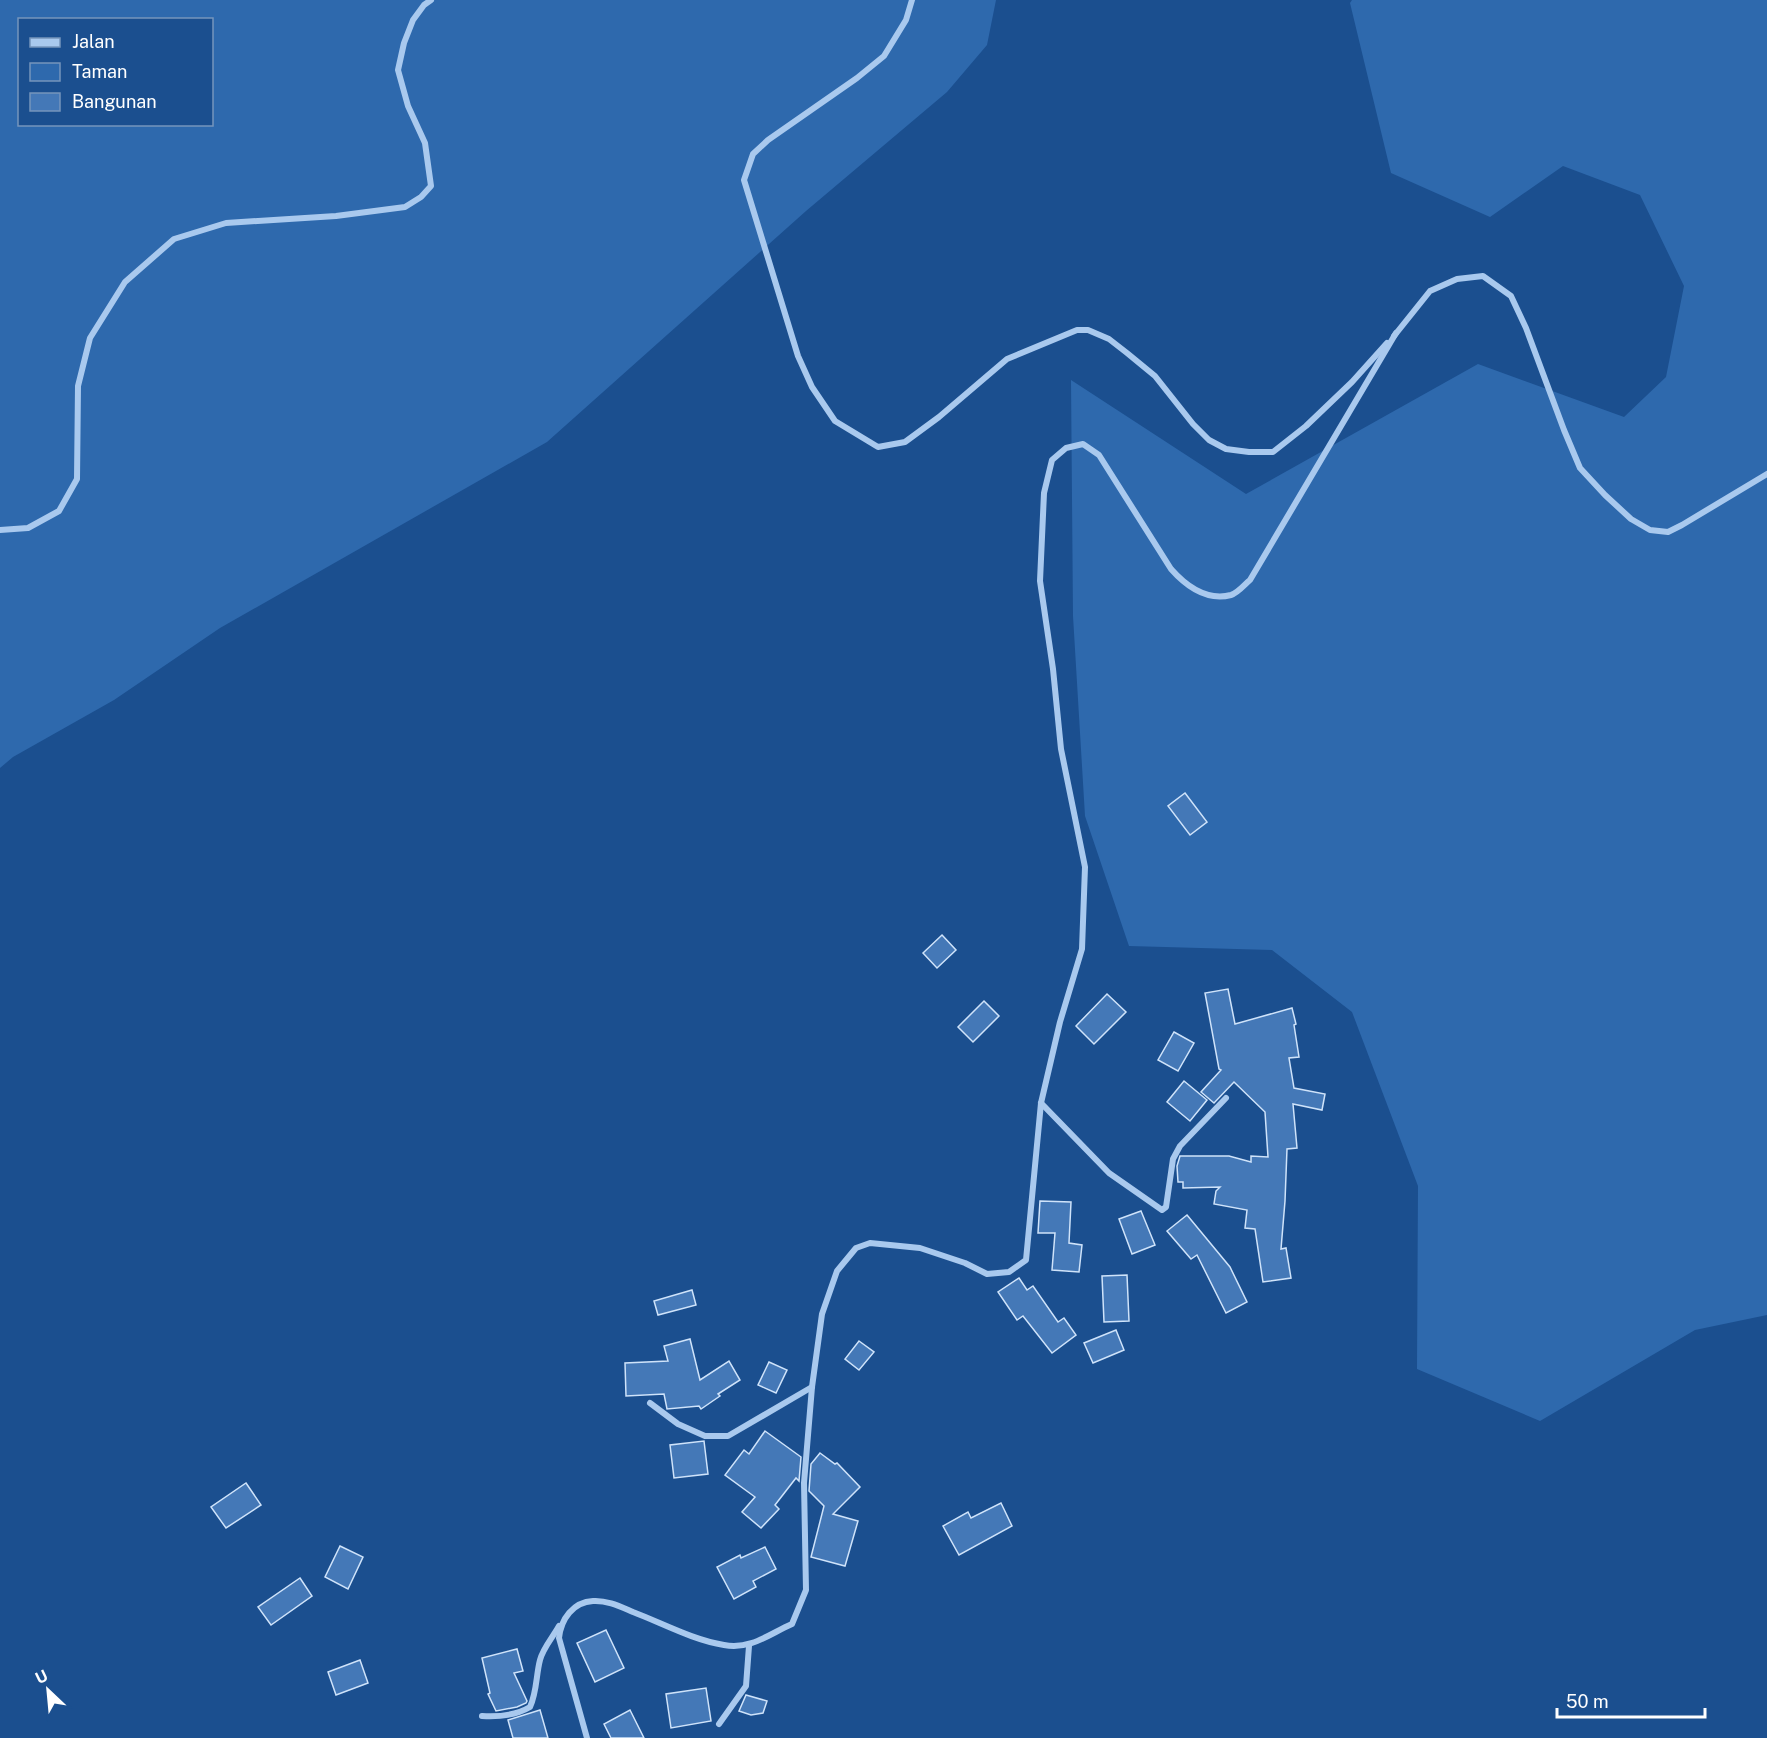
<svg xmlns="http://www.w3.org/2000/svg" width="1767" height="1738" viewBox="0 0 1767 1738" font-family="'Public Sans',sans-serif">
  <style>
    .green { fill: #2e69ad; fill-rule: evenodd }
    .building { fill: #4478b7; stroke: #cfe3fa; stroke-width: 1.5 }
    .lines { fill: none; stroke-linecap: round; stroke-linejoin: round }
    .minor { stroke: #a9c9ee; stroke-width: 6 }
  </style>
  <rect width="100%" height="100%" fill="#1b4f8f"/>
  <g class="green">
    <path d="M 0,0 L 996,0 L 987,45 L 947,92 L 806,211 L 547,442 L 220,628 L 114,700 L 13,757 L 0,768 ZM 20,20 L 212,20 L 212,124 L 20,124 Z"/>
    <path d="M 1352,0 L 1767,0 L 1767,1315 L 1695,1330 L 1540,1421 L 1417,1369 L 1418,1186 L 1352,1012 L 1272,950 L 1129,946 L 1085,816 L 1073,616 L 1071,380 L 1246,494 L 1478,364 L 1624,417 L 1666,377 L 1684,286 L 1640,195 L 1563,166 L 1490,217 L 1391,173 L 1350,3 Z"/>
  </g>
  <g class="building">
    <path d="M 1185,793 L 1207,822 L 1190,835 L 1168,806 Z"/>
    <path d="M 942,935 L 956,950 L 937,968 L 923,953 Z"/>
    <path d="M 1228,989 L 1235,1024 L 1292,1008 L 1296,1024 L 1294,1025 L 1299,1057 L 1289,1058 L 1294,1088 L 1325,1094 L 1322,1110 L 1293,1104 L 1297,1148 L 1287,1149 L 1285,1201 L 1281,1249 L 1286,1248 L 1291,1278 L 1263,1282 L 1255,1229 L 1245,1228 L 1247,1210 L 1214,1204 L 1216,1191 L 1220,1187 L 1183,1188 L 1183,1182 L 1178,1182 L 1177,1166 L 1180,1156 L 1229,1156 L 1251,1162 L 1251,1156 L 1268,1157 L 1265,1112 L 1234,1082 L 1214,1103 L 1201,1092 L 1221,1070 L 1219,1069 L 1205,993 Z"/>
    <path d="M 1107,994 L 1126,1012 L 1094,1044 L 1076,1026 Z"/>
    <path d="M 984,1001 L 999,1016 L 973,1042 L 958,1027 Z"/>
    <path d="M 1174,1032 L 1194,1043 L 1178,1071 L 1158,1060 Z"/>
    <path d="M 1184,1081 L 1207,1100 L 1190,1121 L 1167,1102 Z"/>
    <path d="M 1040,1201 L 1071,1202 L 1069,1243 L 1082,1245 L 1079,1272 L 1052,1270 L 1055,1233 L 1038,1233 Z"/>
    <path d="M 1141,1211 L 1155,1245 L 1132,1254 L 1119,1219 Z"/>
    <path d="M 1187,1215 L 1230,1267 L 1247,1302 L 1226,1313 L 1197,1255 L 1191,1259 L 1167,1231 Z"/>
    <path d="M 1127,1275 L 1129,1321 L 1104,1322 L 1102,1276 Z"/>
    <path d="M 1019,1278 L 1027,1290 L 1033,1286 L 1058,1322 L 1064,1318 L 1076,1335 L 1052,1353 L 1023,1316 L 1017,1320 L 998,1292 Z"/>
    <path d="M 692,1290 L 696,1305 L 658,1315 L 654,1301 Z"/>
    <path d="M 1116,1330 L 1124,1350 L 1093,1363 L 1084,1343 Z"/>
    <path d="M 690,1339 L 700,1380 L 729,1361 L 740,1380 L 718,1394 L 720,1396 L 701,1409 L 699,1406 L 667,1409 L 664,1394 L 626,1396 L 625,1363 L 668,1361 L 664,1346 Z"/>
    <path d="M 859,1341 L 874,1352 L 859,1370 L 845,1359 Z"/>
    <path d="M 769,1362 L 787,1370 L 776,1393 L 758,1385 Z"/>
    <path d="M 765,1431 L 801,1457 L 799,1481 L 796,1478 L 775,1505 L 779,1509 L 761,1528 L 742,1512 L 755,1497 L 725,1475 L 744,1450 L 749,1454 Z"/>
    <path d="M 704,1441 L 708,1474 L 674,1478 L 670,1445 Z"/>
    <path d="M 820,1453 L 835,1464 L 837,1463 L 860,1487 L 833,1514 L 858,1521 L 845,1566 L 811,1557 L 824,1506 L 809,1491 L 811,1464 Z"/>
    <path d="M 246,1483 L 261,1505 L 226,1528 L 211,1507 Z"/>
    <path d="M 1001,1503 L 1012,1526 L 959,1555 L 943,1526 L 968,1512 L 971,1518 Z"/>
    <path d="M 340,1546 L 363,1557 L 348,1589 L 325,1577 Z"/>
    <path d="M 765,1547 L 776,1569 L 753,1581 L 756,1587 L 734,1599 L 717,1567 L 740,1555 L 741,1558 Z"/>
    <path d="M 300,1578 L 312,1596 L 271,1625 L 258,1607 Z"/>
    <path d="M 606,1630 L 624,1668 L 595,1682 L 577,1643 Z"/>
    <path d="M 517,1649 L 523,1671 L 514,1673 L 527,1701 L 526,1703 L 517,1707 L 496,1711 L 488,1694 L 490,1693 L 482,1658 Z"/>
    <path d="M 360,1660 L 368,1683 L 336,1695 L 328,1672 Z"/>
    <path d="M 706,1688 L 711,1721 L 671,1728 L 666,1694 Z"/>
    <path d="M 746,1695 L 767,1701 L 763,1713 L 751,1715 L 739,1711 Z"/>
    <path d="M 540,1710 L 548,1738 L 513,1738 L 508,1720 Z"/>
    <path d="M 630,1710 L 644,1738 L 611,1738 L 604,1724 Z"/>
  </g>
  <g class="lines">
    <g class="minor">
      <path d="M 912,0 L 906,20 L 884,56 L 857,78 L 768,140 L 753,154 L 744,180 L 798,356 L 812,387 L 835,421 L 878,447 L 905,442 L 939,417 L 1007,359 L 1077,330 L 1088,330 L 1109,339 L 1127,353 L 1155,376 L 1193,424 L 1209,440 L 1226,449 L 1249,452 L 1273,452 L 1306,426 L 1352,382 L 1387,343"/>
      <path d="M 1394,336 L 1430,291 L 1457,279 L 1483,276 L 1511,296 L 1526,328 L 1564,430 L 1580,468 L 1605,495 L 1631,519 L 1650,530 L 1668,532 L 1682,525 L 1767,474"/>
      <path d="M 0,530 L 28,528 L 59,511 L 77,479 L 78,386 L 90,338 L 125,282 L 174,239 L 226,223 L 336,216 L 405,207 L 421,197 L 431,186 L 425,143 L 408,106 L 398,70 L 404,43 L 413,20 L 424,5 L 431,0"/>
      <path d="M 1041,1103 L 1109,1173 L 1162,1210 L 1166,1207 L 1173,1159 L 1180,1146 L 1226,1098"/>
      <path d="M 650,1403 L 678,1424 L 705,1436 L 728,1436 L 812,1387"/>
      <path d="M 482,1716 C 499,1717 515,1716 530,1707 C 537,1692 536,1675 540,1660 C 543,1648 553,1637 559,1626"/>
      <path d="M 719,1724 L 746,1686 L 749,1646"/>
      <path d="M 587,1738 L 559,1638 C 561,1619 573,1602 593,1601 C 607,1600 621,1607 633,1612 C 662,1623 693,1640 724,1645 C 751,1650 769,1634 792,1624 L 806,1590 L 804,1483 L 812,1387 L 822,1314 L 837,1271 L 856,1248 L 870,1243 L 920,1248 L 965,1263 L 987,1274 L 1009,1272 L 1026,1260 L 1041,1103 L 1060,1022 L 1082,949 L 1085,867 L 1061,749 L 1053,669 L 1040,581 L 1044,493 L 1052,460 L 1066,448 L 1083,444 L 1099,455 L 1171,569 C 1186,586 1207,601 1231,595 C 1238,593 1245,584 1250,580 L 1396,333"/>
    </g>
  </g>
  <rect x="18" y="18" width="195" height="108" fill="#1b4f8f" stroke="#7695bc" stroke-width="1.5"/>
  <rect x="30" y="38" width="30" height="9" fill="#a9c9ee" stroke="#7695bc" stroke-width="1.5"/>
  <text x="72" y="48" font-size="18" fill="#ffffff">Jalan</text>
  <rect x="30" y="63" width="30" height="18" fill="#2e69ad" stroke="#7695bc" stroke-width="1.5"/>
  <text x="72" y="78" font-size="18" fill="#ffffff">Taman</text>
  <rect x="30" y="93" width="30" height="18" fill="#4478b7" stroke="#7695bc" stroke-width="1.5"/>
  <text x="72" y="108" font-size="18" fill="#ffffff">Bangunan</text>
  <g transform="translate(48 1690) rotate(334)" stroke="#1b4f8f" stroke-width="4.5" paint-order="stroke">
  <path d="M0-4.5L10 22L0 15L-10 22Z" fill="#ffffff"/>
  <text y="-9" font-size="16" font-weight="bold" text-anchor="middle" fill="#ffffff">U</text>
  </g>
  <path d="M1557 1708v9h148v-9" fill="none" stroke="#ffffff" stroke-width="3"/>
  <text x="1566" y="1708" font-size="18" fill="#ffffff" stroke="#1b4f8f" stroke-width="4.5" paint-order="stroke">50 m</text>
</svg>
